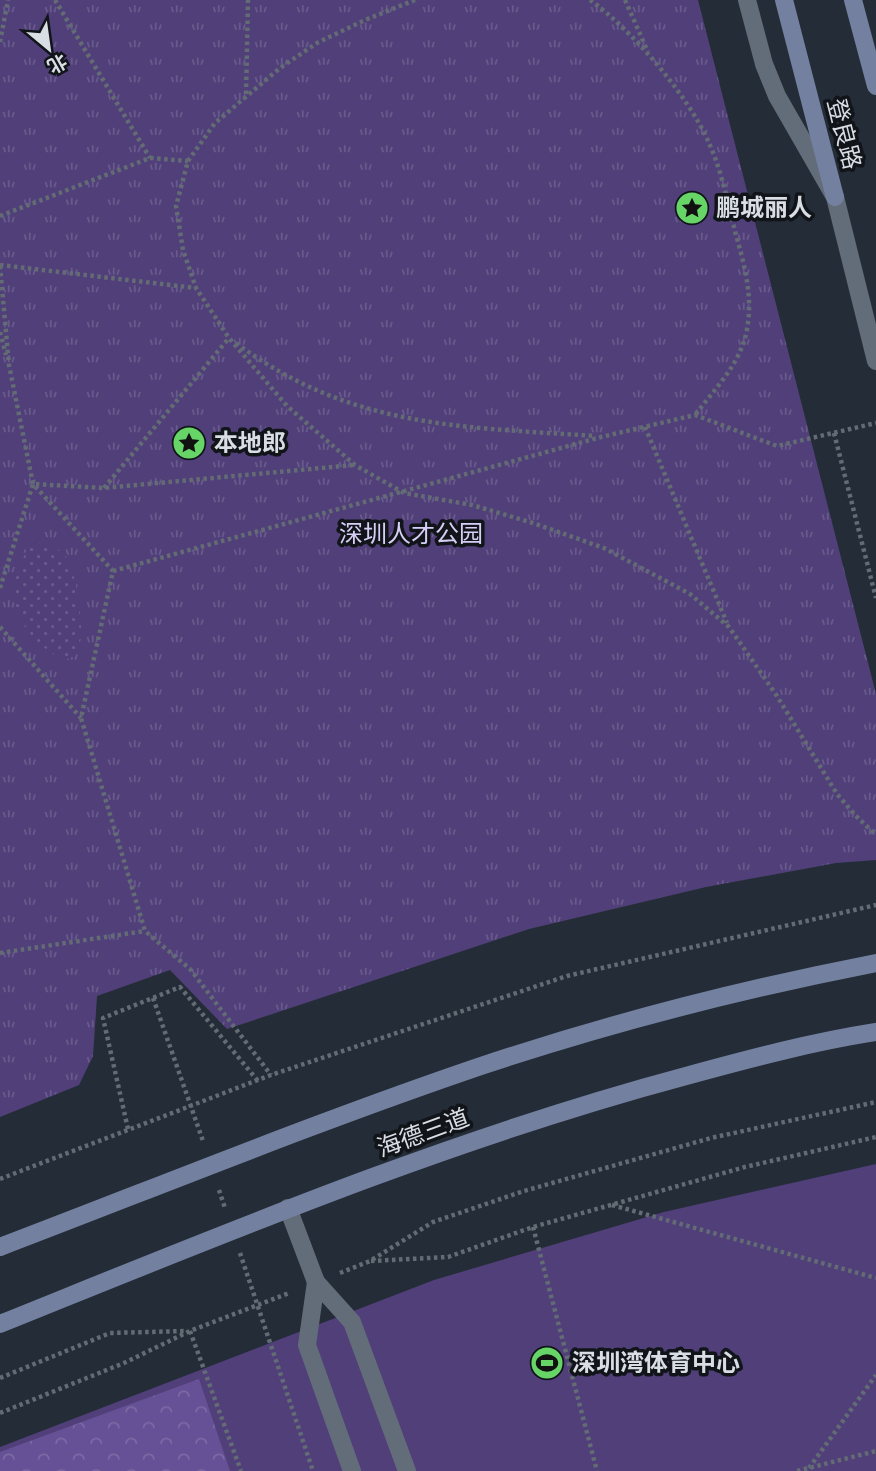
<svg xmlns="http://www.w3.org/2000/svg" width="876" height="1471" viewBox="0 0 876 1471" font-family="Lato,'Noto Sans SC',sans-serif">
  <style>
    .grass { fill: #503f79 }
    .forest { fill: url(#forest-crowns) }
    .park { fill: url(#park-tufts) }
    .garden { fill: url(#garden-dots) }
    .lines { fill: none; stroke-linecap: round; stroke-linejoin: round }
    .path { stroke: #636b74; stroke-width: 4.5; stroke-dasharray: 3.5 3.5; stroke-linecap: butt }
    .service { stroke: #636d79; stroke-width: 18 }
    .tertiary { stroke: #636d79; stroke-width: 18 }
    .secondary { stroke: #7480a0; stroke-width: 18 }
    .labels { text-anchor: middle; stroke-width: 7; stroke-linejoin: round; paint-order: stroke }
    .street-label { font-size: 24px; fill: #d9dee5; stroke: #111519 }
    .poi-label { font-size: 24px; font-weight: bold; fill: #d9dee5; stroke: #111519; text-anchor: start }
    .park-label { font-size: 24px; fill: #d7cef6; stroke: #111519 }
  </style>
  <defs>
    <pattern id="forest-crowns" width="20" height="18" patternUnits="userSpaceOnUse" patternTransform="scale(1.75)"><rect width="20" height="18" fill="#665196"/><path d="M2 6a3 3 0 1 1 6 0M12 15a3 3 0 1 1 6 0" fill="none" stroke="#7b6aa5"/></pattern>
    <pattern id="park-tufts" width="24" height="20" patternUnits="userSpaceOnUse" patternTransform="scale(1.75)"><rect width="24" height="20" fill="#503f79"/><path d="M3 7l-1-3M5 7V3M7 7l1-3M15 17l-1-3M17 17v-4M19 17l1-3" fill="none" stroke="#695a8c"/></pattern>
    <pattern id="garden-dots" width="8" height="8" patternUnits="userSpaceOnUse" patternTransform="scale(1.75)"><rect width="8" height="8" fill="#503f79"/><path d="M2 2h.1M6 6h.1" fill="none" stroke="#695a8c" stroke-width="1.8" stroke-linecap="round"/></pattern>
  </defs>
  <rect width="100%" height="100%" fill="#242d37"/>
  <path class="grass" d="M 876,1164 L 876,1471 L 0,1471 L 0,1447 L 434,1280 L 664,1212 Z"/>
  <path class="forest" d="M 199,1379 L 230,1471 L 0,1471 L 0,1452 Z"/>
  <path class="park" d="M 0,0 L 698,0 L 876,694 L 876,860 L 836,863 L 706,887 L 529,929 L 227,1029 L 170,970 L 97,996 L 93,1056 L 79,1085 L 0,1117 Z"/>
  <path class="garden" d="M 43,542 C 54,546 64,551 69,562 C 77,579 86,634 78,651 C 75,657 70,658 65,660 C 42,651 16,623 13,597 C 11,581 21,564 27,549 Z"/>
  <g class="lines">
    <g class="path">
      <path d="M 55,0 L 150,158"/>
      <path d="M 415,0 L 365,20 L 317,43 L 280,68 L 215,123 L 188,161 L 176,206 L 183,250 L 196,288 L 229,338 L 287,406 L 355,465 L 404,493 L 472,505 L 533,523 L 604,548 L 690,594 L 729,627 L 777,696 L 837,794 L 855,815 L 876,835"/>
      <path d="M 590,0 C 632,30 688,95 709,143 C 722,172 728,204 736,235 C 745,267 754,300 746,334 C 739,365 714,390 695,415"/>
      <path d="M 625,0 L 648,52"/>
      <path d="M 0,42 L 8,0"/>
      <path d="M 246,94 L 248,0"/>
      <path d="M 0,216 L 150,158 L 188,161"/>
      <path d="M 0,265 L 196,288"/>
      <path d="M 0,266 L 9,365 L 33,484 L 113,571 L 81,718 L 145,931 L 190,969 L 271,1075"/>
      <path d="M 0,332 L 6,355"/>
      <path d="M 236,343 C 350,428 461,427 596,436"/>
      <path d="M 645,427 L 727,623"/>
      <path d="M 834,433 L 876,598"/>
      <path d="M 104,488 L 229,338"/>
      <path d="M 113,571 L 601,437 L 695,415 L 777,446 L 876,423"/>
      <path d="M 0,588 L 33,484 L 104,488 L 354,465"/>
      <path d="M 0,627 L 81,718"/>
      <path d="M 0,953 L 145,931"/>
      <path d="M 153,998 L 203,1141"/>
      <path d="M 128,1129 L 103,1018 L 180,987 L 258,1081"/>
      <path d="M 0,1179 L 271,1075 L 567,976 L 876,905"/>
      <path d="M 219,1190 L 225,1208"/>
      <path d="M 612,1205 L 876,1278"/>
      <path d="M 533,1227 L 597,1471"/>
      <path d="M 240,1253 L 313,1471"/>
      <path d="M 371,1261 L 448,1257 L 533,1227 L 745,1167 L 876,1137"/>
      <path d="M 340,1273 L 370,1261 L 433,1222 L 524,1191 L 711,1138 L 876,1102"/>
      <path d="M 190,1331 L 241,1471"/>
      <path d="M 0,1378 L 110,1333 L 185,1331"/>
      <path d="M 0,1413 L 124,1363 L 190,1331 L 289,1293"/>
      <path d="M 809,1468 L 876,1375"/>
      <path d="M 797,1471 L 876,1451"/>
    </g>
    <g class="service">
      <path d="M 288,1208 L 316,1282 L 352,1322 L 407,1471"/>
      <path d="M 316,1282 L 307,1345 L 352,1471"/>
    </g>
    <path class="tertiary" d="M 747,0 L 764,64 L 777,96 L 835,197 L 876,361"/>
    <g class="secondary">
      <path d="M 784,0 L 835,197"/>
      <path d="M 853,0 L 876,86"/>
      <path d="M 0,1247 C 160,1186 319,1121 481,1066 C 610,1023 743,989 876,963"/>
      <path d="M 0,1324 C 226,1233 450,1139 686,1076 C 748,1059 812,1042 876,1032"/>
    </g>
  </g>
  <defs>
    <symbol id="sight-disc" viewBox="-11 -11 22 22"><circle r="9.5" fill="#66d467" stroke="#111519"/><path d="M0-6L1.8-2.2L6-1.7L2.9 1.2L3.7 5.4L0 3.3L-3.7 5.4L-2.9 1.2L-6-1.7L-1.8-2.2Z" fill="#111"/></symbol>
    <symbol id="stadium-disc" viewBox="-11 -11 22 22"><circle r="9.5" fill="#66d467" stroke="#111519"/><path d="M0-5a6.5 5 0 1 0 0 10a6.5 5 0 1 0 0-10ZM-3.5-1.8h7v3.6h-7Z" fill="#111"/></symbol>
  </defs>
  <g fill-rule="evenodd">
    <use href="#sight-disc" x="673" y="189" width="38" height="38"/>
    <use href="#sight-disc" x="170" y="424" width="38" height="38"/>
    <use href="#stadium-disc" x="528" y="1344" width="38" height="38"/>
  </g>
  <g class="labels">
    <g class="street-label">
      <text transform="translate(844 134) rotate(76)" y="8">登良路</text>
      <text transform="translate(423 1133) rotate(-20)" y="8">海德三道</text>
    </g>
    <g class="poi-label">
      <text x="716" y="216">鹏城丽人</text>
      <text x="214" y="451">本地郎</text>
      <text x="572" y="1371">深圳湾体育中心</text>
    </g>
    <g class="park-label">
      <text x="411" y="542">深圳人才公园</text>
    </g>
  </g>
  <g transform="translate(49 49) rotate(151)" stroke="#111519" stroke-width="5" paint-order="stroke">
  <path d="M0-5L12 26L0 18L-12 26Z" fill="#d9dee5"/>
  <text y="-10" font-size="19" font-weight="bold" text-anchor="middle" fill="#d9dee5">北</text>
  </g>
</svg>
